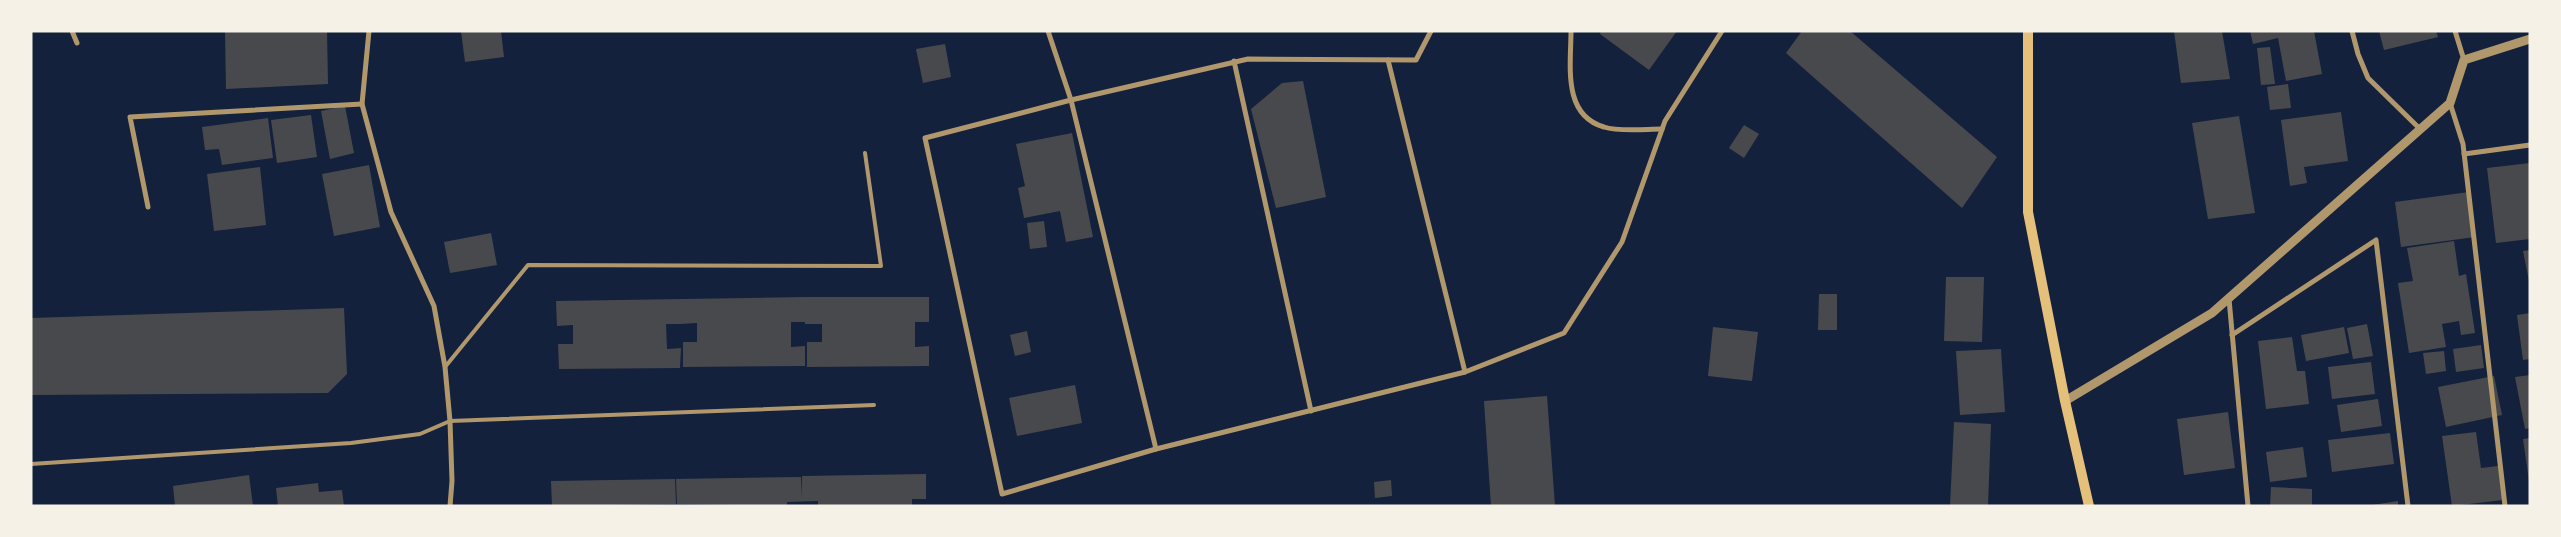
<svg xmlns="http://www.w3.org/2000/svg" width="2561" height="537" viewBox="0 0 2561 537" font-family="'DM Sans',sans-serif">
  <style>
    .building { fill: #48494c }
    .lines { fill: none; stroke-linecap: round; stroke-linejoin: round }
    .service { stroke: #b1986c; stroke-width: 4 }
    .minor { stroke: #b1986c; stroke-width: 5 }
    .tertiary { stroke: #b1986c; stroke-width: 9 }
    .secondary { stroke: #e5c07b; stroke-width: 10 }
  </style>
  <rect width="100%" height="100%" fill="#14213d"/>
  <g class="building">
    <path d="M 225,31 L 327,31 L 328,84 L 226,89 Z"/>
    <path d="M 461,31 L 501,31 L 504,57 L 465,62 Z"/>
    <path d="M 1601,31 L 1677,31 L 1649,70 L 1600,34 Z"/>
    <path d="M 1802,31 L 1850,31 L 1997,157 L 1962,208 L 1786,53 Z"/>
    <path d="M 2174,31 L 2222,31 L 2230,79 L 2181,83 Z"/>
    <path d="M 2250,31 L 2314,31 L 2322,74 L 2286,81 L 2278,38 L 2253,44 Z"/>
    <path d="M 2379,31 L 2436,31 L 2438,37 L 2384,50 Z"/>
    <path d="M 945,44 L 951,77 L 923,83 L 916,49 Z"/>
    <path d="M 2270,47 L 2275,84 L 2261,85 L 2257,48 Z"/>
    <path d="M 1303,81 L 1326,197 L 1276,208 L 1251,109 L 1282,83 Z"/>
    <path d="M 2288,84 L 2291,108 L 2270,110 L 2267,87 Z"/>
    <path d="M 345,106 L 354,153 L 330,159 L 321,111 Z"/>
    <path d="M 2341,112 L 2348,161 L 2304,167 L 2307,183 L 2290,186 L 2281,120 Z"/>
    <path d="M 311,115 L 317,157 L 277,163 L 271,120 Z"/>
    <path d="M 2239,116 L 2255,213 L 2208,219 L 2192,123 Z"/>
    <path d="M 268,118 L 273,158 L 222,165 L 219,149 L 205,150 L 202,127 Z"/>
    <path d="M 1744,125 L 1759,134 L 1744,158 L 1729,148 Z"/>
    <path d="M 1072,133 L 1093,237 L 1066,242 L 1060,211 L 1024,218 L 1018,188 L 1025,186 L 1016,144 Z"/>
    <path d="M 2530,163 L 2530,239 L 2496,243 L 2487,168 Z"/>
    <path d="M 369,165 L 380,227 L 334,236 L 322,174 Z"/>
    <path d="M 260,167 L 266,225 L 214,231 L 207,174 Z"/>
    <path d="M 2469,192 L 2475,237 L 2401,247 L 2395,202 Z"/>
    <path d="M 1044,221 L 1047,247 L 1030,249 L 1027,223 Z"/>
    <path d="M 491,233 L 497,265 L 450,273 L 444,242 Z"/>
    <path d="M 2454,241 L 2459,276 L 2466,274 L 2475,333 L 2461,335 L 2459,321 L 2442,324 L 2446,347 L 2409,353 L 2398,283 L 2413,281 L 2407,248 Z"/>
    <path d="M 2530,250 L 2530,281 L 2529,281 L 2523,251 Z"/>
    <path d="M 1946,277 L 1984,277 L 1982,342 L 1944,341 Z"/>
    <path d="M 1819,294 L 1837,294 L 1837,330 L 1818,330 Z"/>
    <path d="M 805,297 L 929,297 L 929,322 L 915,322 L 915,347 L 929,346 L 929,366 L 807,367 L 807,342 L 822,342 L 822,324 L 805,324 L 805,322 L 791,322 L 791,347 L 805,346 L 805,366 L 683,367 L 683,342 L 697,342 L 697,323 L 680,324 L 666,324 L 667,349 L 681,348 L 680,368 L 559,369 L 558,344 L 573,344 L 573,325 L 557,326 L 556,301 Z"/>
    <path d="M 344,308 L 347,374 L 328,393 L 31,395 L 31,318 Z"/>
    <path d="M 2530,313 L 2530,359 L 2523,360 L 2517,315 Z"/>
    <path d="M 2367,324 L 2373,356 L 2353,359 L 2347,328 Z"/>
    <path d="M 1713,327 L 1758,332 L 1752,381 L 1708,376 Z"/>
    <path d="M 2344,327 L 2349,353 L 2306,361 L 2301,335 Z"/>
    <path d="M 1027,331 L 1031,352 L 1015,356 L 1010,335 Z"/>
    <path d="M 2292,337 L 2297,371 L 2305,371 L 2309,404 L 2266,409 L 2258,341 Z"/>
    <path d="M 2481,345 L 2484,368 L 2456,372 L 2453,349 Z"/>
    <path d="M 2001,349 L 2005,412 L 1960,415 L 1956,351 Z"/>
    <path d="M 2444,351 L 2446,371 L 2426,374 L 2423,353 Z"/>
    <path d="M 2371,362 L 2375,394 L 2332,399 L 2328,367 Z"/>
    <path d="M 2530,375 L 2530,428 L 2525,429 L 2515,377 Z"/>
    <path d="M 2494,376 L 2502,415 L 2446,427 L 2438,387 Z"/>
    <path d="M 1075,385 L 1082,423 L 1017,436 L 1009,398 Z"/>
    <path d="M 1547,396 L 1555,506 L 1491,506 L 1484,401 Z"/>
    <path d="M 2378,399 L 2382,426 L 2341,432 L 2337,405 Z"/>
    <path d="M 2228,412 L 2235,468 L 2184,475 L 2177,419 Z"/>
    <path d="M 1954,422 L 1991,424 L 1988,506 L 1950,506 Z"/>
    <path d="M 2476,432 L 2481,468 L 2498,466 L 2503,500 L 2452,506 L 2442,436 Z"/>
    <path d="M 2390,433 L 2394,464 L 2332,472 L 2328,440 Z"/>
    <path d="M 2530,438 L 2530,481 L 2529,481 L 2523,439 Z"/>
    <path d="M 2303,447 L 2307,477 L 2270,482 L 2266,452 Z"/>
    <path d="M 926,474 L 926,499 L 912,499 L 912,506 L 818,506 L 818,501 L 787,502 L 787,506 L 677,504 L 676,479 L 801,477 L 802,498 L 802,476 Z"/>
    <path d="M 249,475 L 253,506 L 175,506 L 173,486 Z"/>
    <path d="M 675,479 L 676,504 L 552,506 L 551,481 Z"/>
    <path d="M 1391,480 L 1392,496 L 1375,498 L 1374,482 Z"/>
    <path d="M 318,483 L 319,492 L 342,490 L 344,506 L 278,506 L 276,488 Z"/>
    <path d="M 2271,487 L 2312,489 L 2312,506 L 2270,506 Z"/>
    <path d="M 2398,501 L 2398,506 L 2372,506 L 2372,505 Z"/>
  </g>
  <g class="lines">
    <g class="service">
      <path d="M 445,367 L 528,265 L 881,266 L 865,153"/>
      <path d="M 31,464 L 351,443 L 420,434 L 450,421 L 874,405"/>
    </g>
    <g class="minor">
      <path d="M 72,31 L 77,43"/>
      <path d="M 369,31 L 362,104 L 391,212 L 434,306 L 445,367 L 450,421 L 452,481 L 450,506"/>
      <path d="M 1048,31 L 1071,100 L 1156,449"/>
      <path d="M 1431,31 L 1416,60 L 1248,59 L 1071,100 L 925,138 L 1002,494 L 1156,449 L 1465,372 L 1564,333 L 1622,242 L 1665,121 L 1722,31"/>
      <path d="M 1571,31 C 1571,65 1562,115 1604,127 C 1619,132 1646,129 1662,129"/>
      <path d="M 2352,31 L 2358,54 L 2368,78 L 2419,128"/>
      <path d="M 2455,31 L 2464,60"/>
      <path d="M 1388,60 L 1465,372"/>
      <path d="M 1234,61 L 1311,411"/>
      <path d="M 2450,103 L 2463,144 L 2505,506"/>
      <path d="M 2464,154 L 2530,145"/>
      <path d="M 148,207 L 130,117 L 362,104"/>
      <path d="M 2229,299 L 2248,506"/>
      <path d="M 2232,335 L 2376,240 L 2408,506"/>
    </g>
    <path class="tertiary" d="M 2065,401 L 2212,313 L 2450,103 L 2464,60 L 2530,39"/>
    <path class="secondary" d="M 2028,31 L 2028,212 L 2065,401 L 2089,506"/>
  </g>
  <rect width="2561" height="537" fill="none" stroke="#f6f1e7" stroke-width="65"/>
</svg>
